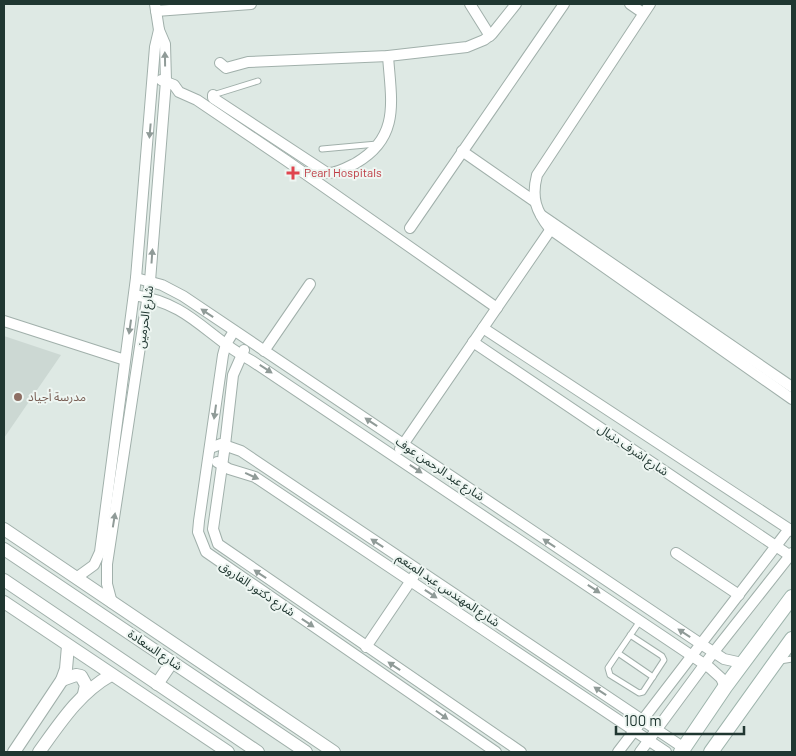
<svg xmlns="http://www.w3.org/2000/svg" width="796" height="756" viewBox="0 0 796 756" font-family="Barlow,'Noto Sans Arabic',sans-serif">
  <style>
    .built { fill: #ccd8d3 }
    .lines { fill: none; stroke-linecap: round; stroke-linejoin: round }
    .service-casing { stroke: #a1b0ab; stroke-width: 7 }
    .minor-casing { stroke: #a1b0ab; stroke-width: 12 }
    .tertiary-casing { stroke: #a1b0ab; stroke-width: 14 }
    .secondary-casing { stroke: #9eb4ac; stroke-width: 16 }
    .service { stroke: #fff; stroke-width: 5 }
    .minor { stroke: #fff; stroke-width: 10 }
    .tertiary { stroke: #fff; stroke-width: 12 }
    .secondary { stroke: #fff; stroke-width: 14 }
    .oneway { fill: #909b98 }
    .health-dot { fill: #e0444e; stroke: #eef6f2; stroke-width: 2 }
    .education-dot { fill: #8d6e63; stroke: #eef6f2; stroke-width: 2 }
    .labels { text-anchor: middle; stroke-width: 4; stroke-linejoin: round; paint-order: stroke }
    .health-label { font-size: 12px; fill: #be3a42; stroke: #eef6f2; text-anchor: start }
    .street-label { font-size: 12px; fill: #203731; stroke: #eef6f2 }
    .education-label { font-size: 12px; fill: #785e54; stroke: #eef6f2; text-anchor: start }
  </style>
  <rect width="100%" height="100%" fill="#dee9e4"/>
  <path class="built" d="M 4,336 L 61,355 L 4,438 Z"/>
  <g class="lines">
    <defs>
      <g id="service">
        <path d="M 213,95 L 258,81"/>
        <path d="M 322,149 L 377,144"/>
        <path d="M 630,635 L 662,656 L 664,660 L 643,692 L 639,693 L 610,675 L 608,668 C 618,653 629,637 640,621"/>
        <path d="M 618,653 L 653,677"/>
        <path d="M 780,661 L 792,659"/>
      </g>
      <g id="minor">
        <path d="M 470,4 L 490,36"/>
        <path d="M 630,4 L 643,13"/>
        <path d="M 650,4 L 537,175 C 531,198 536,211 550,229 L 792,399"/>
        <path d="M 156,11 L 251,4"/>
        <path d="M 220,63 L 226,68 L 248,62 L 388,56 L 467,47 L 484,40 L 492,34 L 516,4"/>
        <path d="M 161,80 L 174,85 L 179,92 L 197,100 L 287,161 L 497,308"/>
        <path d="M 213,95 L 213,98 L 327,173 C 336,174 348,167 356,163 C 401,137 391,100 388,56"/>
        <path d="M 462,151 L 534,201"/>
        <path d="M 541,215 L 792,387"/>
        <path d="M 410,228 L 564,4"/>
        <path d="M 136,278 L 162,285 L 183,296 L 701,644 L 724,659 L 742,663"/>
        <path d="M 134,295 C 192,304 206,337 252,361 L 710,668 L 721,678 L 725,687"/>
        <path d="M 4,321 L 125,360"/>
        <path d="M 483,328 L 792,531"/>
        <path d="M 234,331 L 226,344 L 223,355 L 199,521 L 198,532 L 206,552 L 496,752"/>
        <path d="M 473,342 L 792,557"/>
        <path d="M 244,350 L 233,375 L 225,445 L 213,529 L 218,544 L 521,752"/>
        <path d="M 264,351 L 310,284"/>
        <path d="M 210,448 L 221,444 L 241,451 L 684,748"/>
        <path d="M 400,449 L 553,226"/>
        <path d="M 217,462 L 229,469 L 255,477 L 666,752"/>
        <path d="M 676,553 L 739,595"/>
        <path d="M 76,578 L 94,565 L 100,552 L 136,278 L 155,47 L 159,30"/>
        <path d="M 112,603 L 107,584 L 107,564 L 150,281 L 166,81 L 165,44 L 159,30 L 155,4"/>
        <path d="M 366,647 L 414,576"/>
        <path d="M 618,752 L 789,529"/>
        <path d="M 640,752 L 713,653 L 792,553"/>
      </g>
      <g id="tertiary">
        <path d="M 4,529 L 334,752"/>
        <path d="M 4,549 L 306,752"/>
        <path d="M 4,580 L 258,752"/>
        <path d="M 4,602 L 228,752"/>
        <path d="M 62,680 L 76,675 L 81,676 L 86,685 L 84,694"/>
        <path d="M 157,684 L 172,662"/>
        <path d="M 14,752 L 62,680 L 66,669 L 68,646"/>
        <path d="M 39,752 C 60,723 79,693 111,675"/>
      </g>
      <g id="secondary">
        <path d="M 681,752 L 725,687 L 792,597"/>
        <path d="M 711,752 L 792,639"/>
      </g>
    </defs>
    <use href="#service" class="service-casing"/>
    <use href="#minor" class="minor-casing"/>
    <use href="#tertiary" class="tertiary-casing"/>
    <use href="#secondary" class="secondary-casing"/>
    <use href="#service" class="service"/>
    <use href="#minor" class="minor"/>
    <use href="#tertiary" class="tertiary"/>
    <use href="#secondary" class="secondary"/>
  </g>
  <defs><path id="oneway-solid" d="M-6-.8H1V-3.2L6.5 0L1 3.2V.8H-6Z" transform="scale(1.25)"/></defs>
  <g class="oneway">
    <use href="#oneway-solid" transform="translate(165 59) rotate(-91)"/>
    <use href="#oneway-solid" transform="translate(150 131) rotate(95)"/>
    <use href="#oneway-solid" transform="translate(152 256) rotate(-86)"/>
    <use href="#oneway-solid" transform="translate(207 313) rotate(-146)"/>
    <use href="#oneway-solid" transform="translate(130 327) rotate(98)"/>
    <use href="#oneway-solid" transform="translate(266 369) rotate(33)"/>
    <use href="#oneway-solid" transform="translate(215 412) rotate(98)"/>
    <use href="#oneway-solid" transform="translate(371 422) rotate(-146)"/>
    <use href="#oneway-solid" transform="translate(416 469) rotate(34)"/>
    <use href="#oneway-solid" transform="translate(252 476) rotate(24)"/>
    <use href="#oneway-solid" transform="translate(114 520) rotate(-81)"/>
    <use href="#oneway-solid" transform="translate(377 543) rotate(-147)"/>
    <use href="#oneway-solid" transform="translate(549 543) rotate(-146)"/>
    <use href="#oneway-solid" transform="translate(260 574) rotate(-146)"/>
    <use href="#oneway-solid" transform="translate(594 589) rotate(34)"/>
    <use href="#oneway-solid" transform="translate(431 594) rotate(34)"/>
    <use href="#oneway-solid" transform="translate(308 623) rotate(34)"/>
    <use href="#oneway-solid" transform="translate(684 633) rotate(-146)"/>
    <use href="#oneway-solid" transform="translate(394 666) rotate(-146)"/>
    <use href="#oneway-solid" transform="translate(600 691) rotate(-146)"/>
    <use href="#oneway-solid" transform="translate(442 715) rotate(35)"/>
  </g>
  <path class="health-dot" d="M290.5 165.5h5v5h5v5h-5v5h-5v-5h-5v-5h5z"/>
  <circle class="education-dot" cx="18" cy="397" r="5"/>
  <g class="labels">
    <g class="health-label">
      <text x="304" y="177">Pearl Hospitals</text>
    </g>
    <g class="street-label">
      <text transform="translate(145 317) rotate(-82)" y="4">شارع الحرمين</text>
      <text transform="translate(633 450) rotate(34)" y="4">شارع اشرف دنيال</text>
      <text transform="translate(440 469) rotate(34)" y="4">شارع عبد الرحمن عوف</text>
      <text transform="translate(257 589) rotate(34)" y="4">شارع دكتور الفاروق</text>
      <text transform="translate(448 590) rotate(34)" y="4">شارع المهندس عبد المنعم</text>
      <text transform="translate(155 650) rotate(34)" y="4">شارع السعادة</text>
    </g>
    <g class="education-label">
      <text x="28" y="401">مدرسة أجياد</text>
    </g>
  </g>
  <rect width="796" height="756" fill="none" stroke="#203731" stroke-width="10"/>
  <path d="M616 726v8h128v-8" fill="none" stroke="#203731" stroke-width="2.5"/>
  <text x="624" y="726" font-size="15" fill="#203731" stroke="#eef6f2" stroke-width="4" paint-order="stroke">100 m</text>
</svg>
